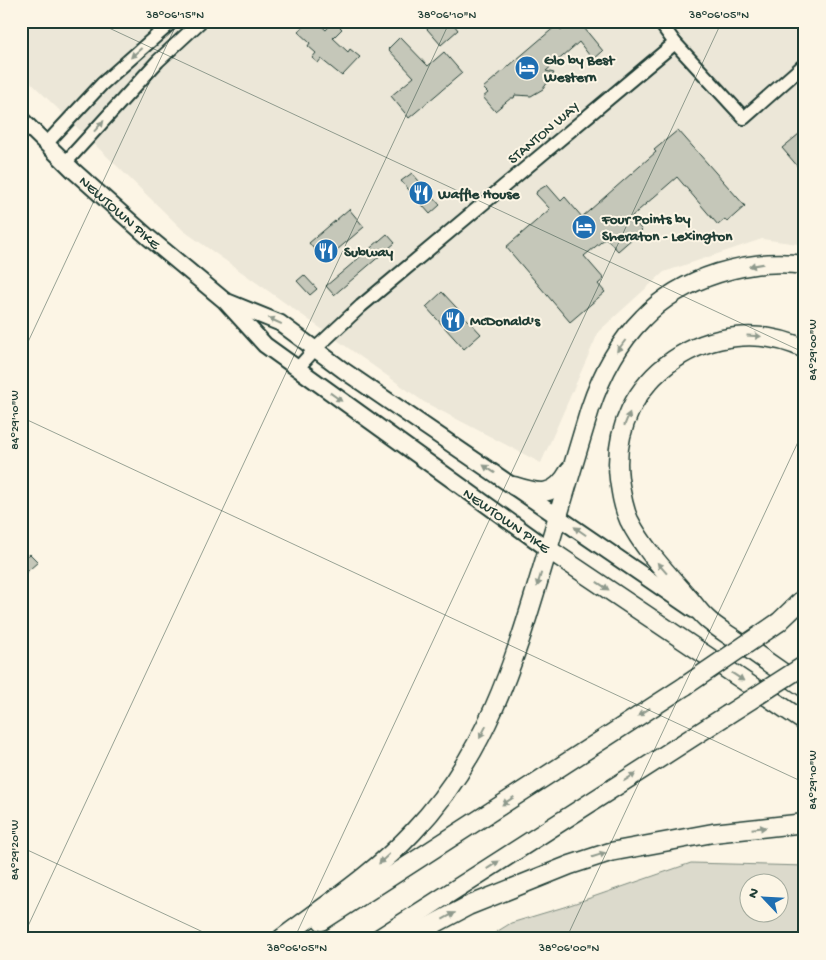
<svg xmlns="http://www.w3.org/2000/svg" width="826" height="960" viewBox="0 0 826 960" font-family="'Gochi Hand',sans-serif">
  <style>
    .built { fill: #ece7d8 }
    .green { fill: #dcdacc; stroke: #7e8c80; fill-rule: evenodd }
    .building { fill: #c5c7b9; stroke: #1f3d34 }
    .lines { fill: none; stroke-linecap: round; stroke-linejoin: round }
    .minor-casing { stroke: #1f3d34; stroke-width: 16 }
    .major-casing { stroke: #1f3d34; stroke-width: 19 }
    .highway-casing { stroke: #1f3d34; stroke-width: 21 }
    .minor { stroke: #fcf5e5; stroke-width: 12 }
    .major { stroke: #fcf5e5; stroke-width: 15 }
    .highway { stroke: #fcf5e5; stroke-width: 18 }
    .highway-bridge-casing { stroke: #1f3d34; stroke-width: 21; stroke-linecap: butt }
    .highway-bridge { stroke: #fcf5e5; stroke-width: 18 }
    .oneway { fill: #8e998c }
    .ticks { fill: none; stroke: #1f3d34; stroke-width: 1; stroke-opacity: 0.45 }
    .labels { text-anchor: middle; stroke-width: 4; stroke-linejoin: round; paint-order: stroke }
    .poi-label { font-size: 15px; font-weight: bold; fill: #1f3d34; stroke: #fcf5e5; text-anchor: start }
    .street-label { font-size: 15px; fill: #1f3d34; stroke: #fcf5e5 }
    .neatline { fill: none; stroke: #1f3d34; stroke-width: 2 }
    .ticks-label { font-size: 12px; text-anchor: middle; fill: #1f3d34 }
  </style>
  <rect width="100%" height="100%" fill="#fcf5e5"/>
  <filter id="ink" filterUnits="userSpaceOnUse"><feTurbulence type="fractalNoise" baseFrequency=".02" numOctaves="2"/><feDisplacementMap in="SourceGraphic" scale="10" xChannelSelector="R" yChannelSelector="G"/><feConvolveMatrix kernelMatrix="1 2 1 2 8 2 1 2 1" color-interpolation-filters="sRGB"/></filter>
  <g filter="url(#ink)">
    <path class="built" d="M 21,21 L 805,21 L 805,245 L 762,239 L 664,272 L 599,331 L 541,463 L 424,402 L 184,231 L 21,73 Z"/>
    <path class="green" d="M 691,863 L 805,866 L 805,939 L 485,939 L 511,923 L 564,907 ZM 748,882 L 778,882 L 778,912 L 748,912 Z"/>
    <g class="building">
      <path d="M 308,21 L 316,21 L 326,30 L 334,21 L 342,29 L 333,38 L 348,52 L 350,49 L 360,57 L 342,76 L 321,59 L 318,63 L 312,58 L 316,53 L 308,46 L 310,43 L 298,32 Z"/>
      <path d="M 420,21 L 451,21 L 458,30 L 441,45 Z"/>
      <path d="M 580,23 L 603,51 L 593,60 L 579,42 L 546,71 L 554,73 L 543,89 L 531,96 L 515,95 L 514,98 L 511,98 L 495,111 L 483,97 L 488,93 L 483,88 L 557,25 L 561,30 L 567,25 L 572,30 Z"/>
      <path d="M 400,37 L 428,66 L 444,52 L 462,73 L 409,118 L 391,96 L 414,77 L 388,49 Z"/>
      <path d="M 805,129 L 805,175 L 782,148 Z"/>
      <path d="M 678,130 L 745,206 L 727,222 L 725,219 L 718,225 L 677,177 L 631,217 L 642,230 L 618,251 L 606,238 L 584,256 L 604,279 L 598,284 L 605,292 L 570,322 L 506,247 L 550,209 L 536,194 L 537,191 L 547,185 L 561,201 L 565,197 L 582,217 L 656,152 L 654,150 Z"/>
      <path d="M 412,173 L 440,205 L 430,214 L 401,181 Z"/>
      <path d="M 349,209 L 364,227 L 324,261 L 309,243 Z"/>
      <path d="M 387,234 L 395,243 L 334,295 L 326,286 Z"/>
      <path d="M 304,275 L 317,289 L 310,295 L 297,281 Z"/>
      <path d="M 442,292 L 481,334 L 464,349 L 426,307 Z"/>
      <path d="M 30,554 L 38,562 L 21,577 L 21,562 Z"/>
    </g>
    <g class="lines">
      <defs>
        <g id="minor">
          <path d="M 659,21 L 675,43 L 744,118 L 805,64"/>
          <path d="M 47,143 L 102,84 L 173,21"/>
          <path d="M 66,162 L 158,61 L 201,21"/>
          <path d="M 297,369 L 315,349 L 361,306 L 675,43"/>
        </g>
        <g id="major">
          <path id="s1" d="M 21,119 L 74,171 L 148,237 L 225,301 L 265,345 L 548,549"/>
          <path d="M 228,302 L 280,323 L 343,370 L 694,610"/>
        </g>
        <g id="highway">
          <path d="M 805,349 C 714,306 607,378 619,479 C 621,493 623,507 629,520 C 643,548 665,571 686,595 C 693,602 698,611 706,618 C 714,626 726,633 736,640 C 759,656 782,672 805,688"/>
          <path d="M 514,486 C 539,494 554,498 569,471"/>
          <path d="M 548,549 L 805,722"/>
          <path d="M 779,622 L 805,597"/>
          <path d="M 322,921 L 685,686"/>
          <path d="M 281,939 C 326,905 375,873 413,832 C 485,757 513,666 542,569 C 558,516 574,463 590,409 C 601,376 618,343 643,318 C 682,277 750,257 805,265"/>
          <path d="M 378,939 L 727,715"/>
          <path d="M 406,939 L 468,906 L 570,865 L 610,852 L 713,833 L 805,823"/>
        </g>
      </defs>
      <use href="#minor" class="minor-casing"/>
      <use href="#major" class="major-casing"/>
      <use href="#highway" class="highway-casing"/>
      <use href="#minor" class="minor"/>
      <use href="#major" class="major"/>
      <use href="#highway" class="highway"/>
      <defs>
        <g id="highway-bridge">
          <path d="M 685,686 L 779,622"/>
          <path d="M 727,715 L 805,665"/>
        </g>
      </defs>
      <use href="#highway-bridge" class="highway-bridge-casing"/>
      <use href="#highway-bridge" class="highway-bridge"/>
    </g>
    <defs><path id="oneway-solid" d="M-6-.8H1V-3.2L6.5 0L1 3.2V.8H-6Z" transform="scale(1.25)"/></defs>
    <g class="oneway">
      <use href="#oneway-solid" transform="translate(136 53) rotate(138)"/>
      <use href="#oneway-solid" transform="translate(99 126) rotate(-48)"/>
      <use href="#oneway-solid" transform="translate(756 265) rotate(170)"/>
      <use href="#oneway-solid" transform="translate(275 321) rotate(-155)"/>
      <use href="#oneway-solid" transform="translate(754 336) rotate(3)"/>
      <use href="#oneway-solid" transform="translate(621 346) rotate(127)"/>
      <use href="#oneway-solid" transform="translate(336 397) rotate(36)"/>
      <use href="#oneway-solid" transform="translate(627 419) rotate(-68)"/>
      <use href="#oneway-solid" transform="translate(489 469) rotate(-146)"/>
      <use href="#oneway-solid" transform="translate(580 531) rotate(-145)"/>
      <use href="#oneway-solid" transform="translate(662 568) rotate(-131)"/>
      <use href="#oneway-solid" transform="translate(539 580) rotate(107)"/>
      <use href="#oneway-solid" transform="translate(603 586) rotate(34)"/>
      <use href="#oneway-solid" transform="translate(738 677) rotate(34)"/>
      <use href="#oneway-solid" transform="translate(644 712) rotate(147)"/>
      <use href="#oneway-solid" transform="translate(483 732) rotate(118)"/>
      <use href="#oneway-solid" transform="translate(630 777) rotate(-33)"/>
      <use href="#oneway-solid" transform="translate(508 801) rotate(147)"/>
      <use href="#oneway-solid" transform="translate(759 828) rotate(-6)"/>
      <use href="#oneway-solid" transform="translate(599 855) rotate(-18)"/>
      <use href="#oneway-solid" transform="translate(384 859) rotate(137)"/>
      <use href="#oneway-solid" transform="translate(493 865) rotate(-33)"/>
      <use href="#oneway-solid" transform="translate(449 916) rotate(-28)"/>
    </g>
  </g>
  <path class="ticks" d="M 94,21 L 805,353M 21,357 L 178,21M 21,417 L 805,783M 21,847 L 218,939M 22,939 L 450,21M 294,939 L 722,21M 566,939 L 805,427"/>
  <defs>
    <symbol id="hotel-disc" viewBox="-11 -11 22 22"><circle r="9.5" fill="#1f6fb2" stroke="#fcf5e5"/><path d="M-6-4.5h1.5V1H6V5H4.5V3h-9V5H-6ZM-4 0a1.8 1.8 0 1 1 3.6 0ZM.5 0V-2.5h3Q6-2.5 6 0Z" fill="#fff"/></symbol>
    <symbol id="restaurant-disc" viewBox="-11 -11 22 22"><circle r="9.5" fill="#1f6fb2" stroke="#fcf5e5"/><path d="M-5-6h1v4h1v-4h1v4h1v-4h1v5L-1.5 .5V6h-2V.5L-5-1ZM5-6V6H3V1.5H1.5Q1.5-4 5-6Z" fill="#fff"/></symbol>
  </defs>
  <g fill-rule="evenodd">
    <use href="#hotel-disc" x="513" y="54" width="28" height="28"/>
    <use href="#restaurant-disc" x="407" y="179" width="28" height="28"/>
    <use href="#hotel-disc" x="570" y="213" width="28" height="28"/>
    <use href="#restaurant-disc" x="312" y="237" width="28" height="28"/>
    <use href="#restaurant-disc" x="439" y="306" width="28" height="28"/>
  </g>
  <g class="labels">
    <g class="poi-label">
      <text x="544" y="64">Glo by Best<tspan x="544" dy="17">Western</tspan></text>
      <text x="438" y="198">Waffle House</text>
      <text x="602" y="223">Four Points by<tspan x="602" dy="17">Sheraton - Lexington</tspan></text>
      <text x="344" y="256">Subway</text>
      <text x="470" y="325">McDonald's</text>
    </g>
    <g class="street-label">
      <text transform="translate(543 132) rotate(-40)" y="5">STANTON WAY</text>
      <text dy="5" stroke="none"><textPath href="#s1" startOffset="136">NEWTOWN PIKE</textPath></text>
      <text transform="translate(507 520) rotate(35)" y="5">NEWTOWN PIKE</text>
    </g>
  </g>
  <rect width="826" height="960" fill="none" stroke="#fcf5e5" stroke-width="55"/>
  <g transform="translate(764 898) rotate(295)"><circle r="24" fill="#fcf5e5" stroke="#a4ab9e"/>
  <path d="M0-4L9 19L0 12L-9 19Z" fill="#1f6fb2"/>
  <text y="-8" font-size="14" font-weight="bold" text-anchor="middle" fill="#1f3d34">N</text>
  </g>
  <rect x="28" y="28" width="770" height="904" class="neatline"/>
  <g class="ticks-label">
    <text x="175" y="18">38°06'15"N</text>
    <text x="447" y="18">38°06'10"N</text>
    <text x="719" y="18">38°06'05"N</text>
    <text transform="translate(812 350) rotate(-90)" y="4">84°29'00"W</text>
    <text transform="translate(14 420) rotate(-90)" y="4">84°29'10"W</text>
    <text transform="translate(812 780) rotate(-90)" y="4">84°29'10"W</text>
    <text transform="translate(14 850) rotate(-90)" y="4">84°29'20"W</text>
    <text x="297" y="951">38°06'05"N</text>
    <text x="569" y="951">38°06'00"N</text>
  </g>
</svg>
